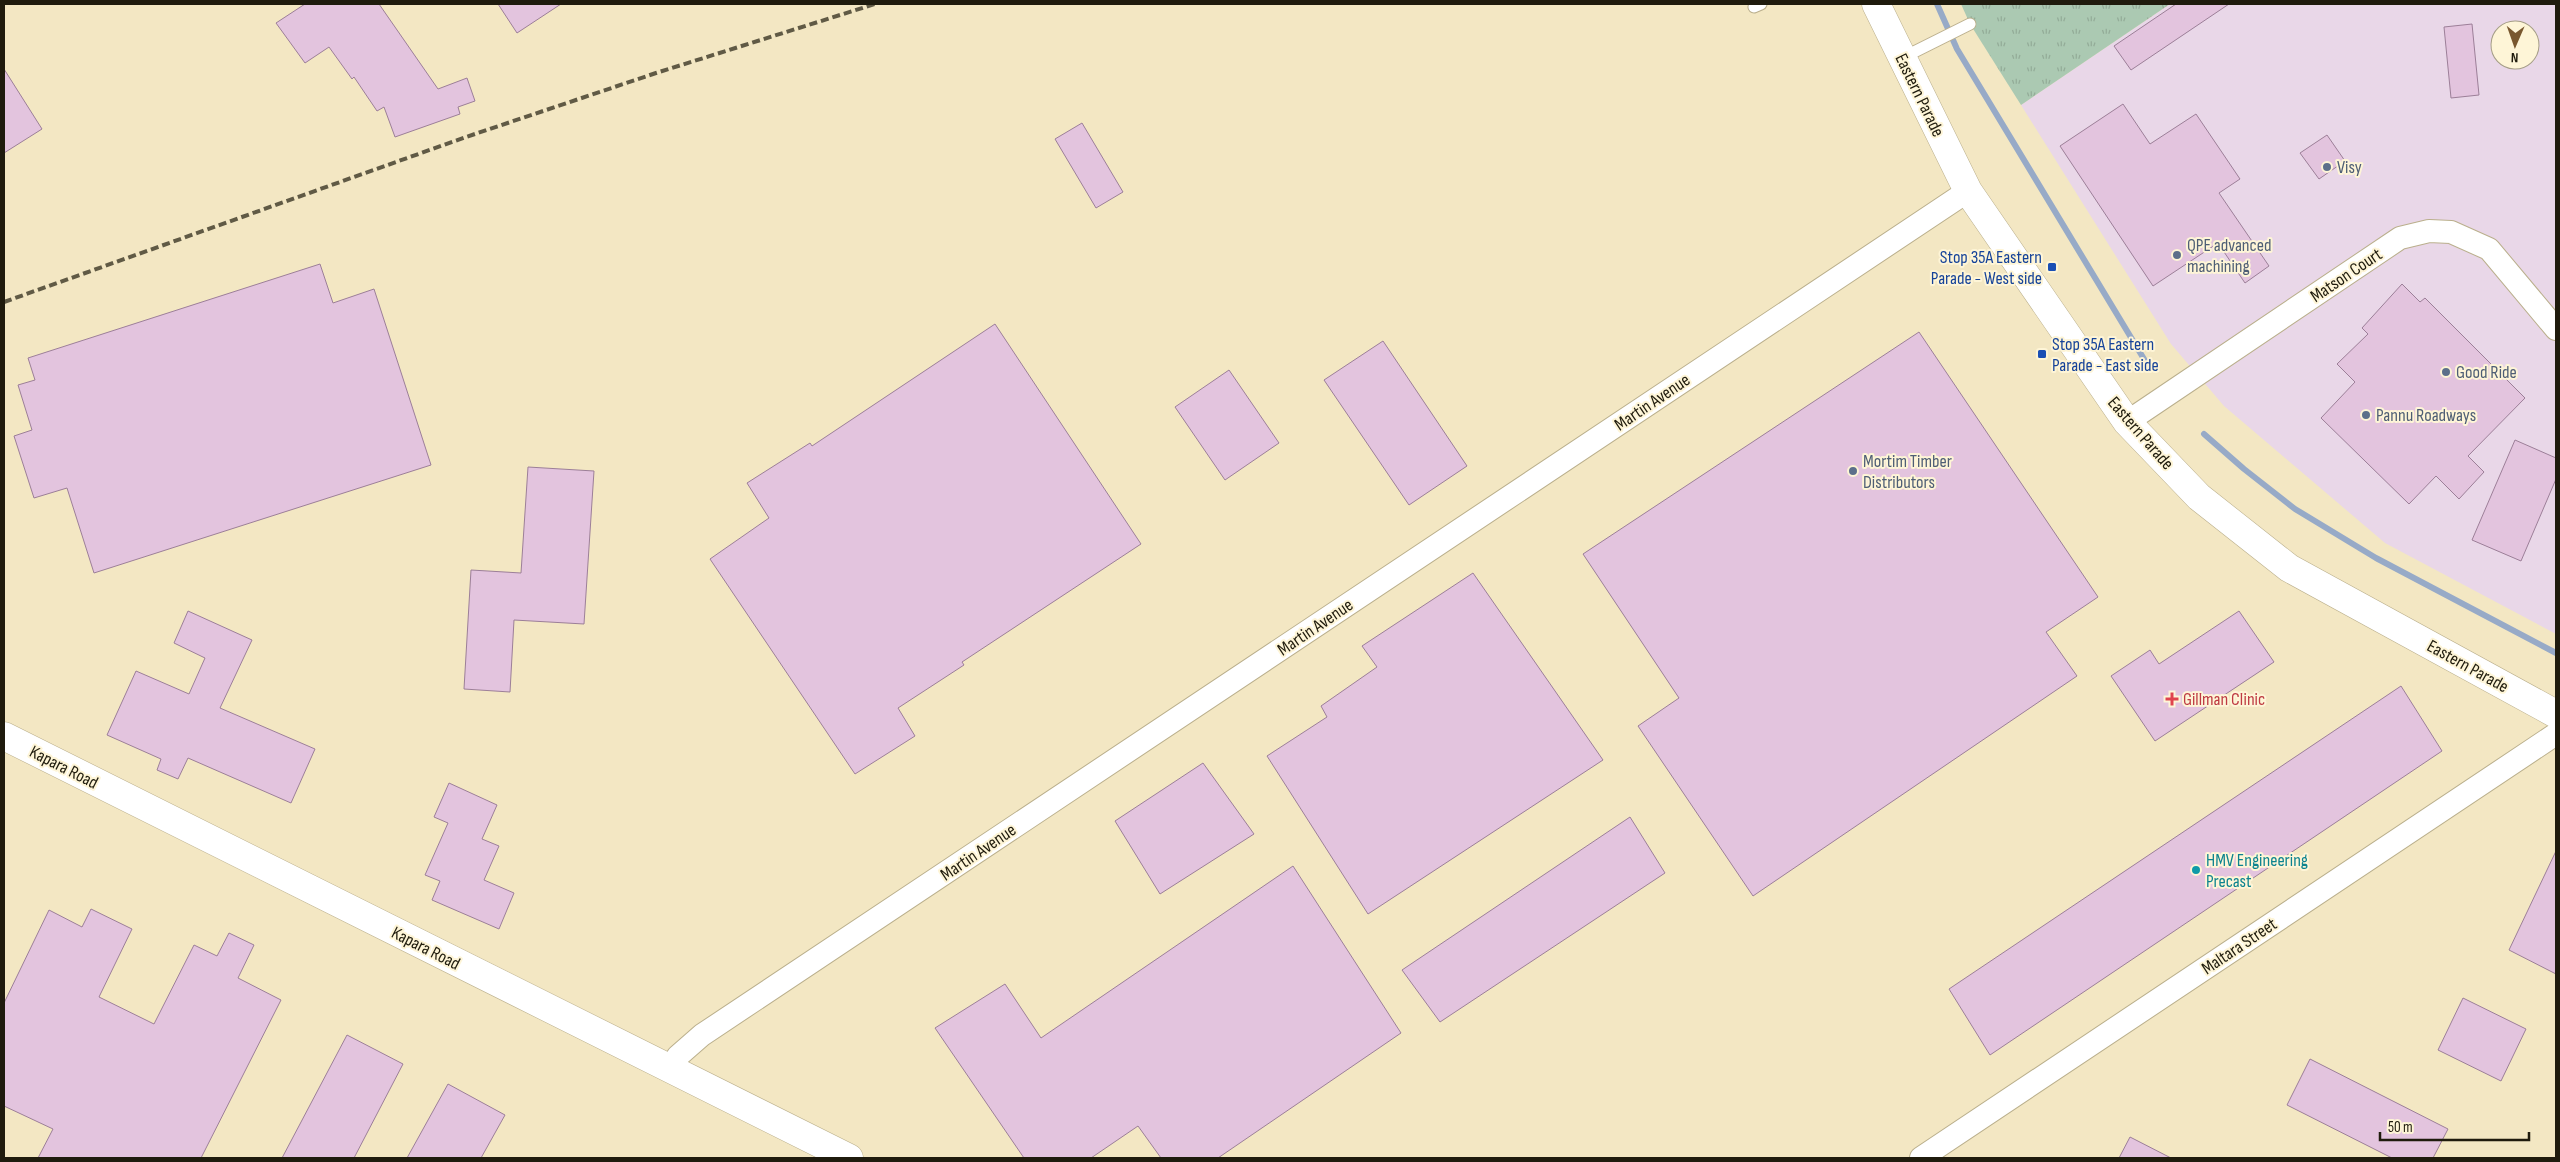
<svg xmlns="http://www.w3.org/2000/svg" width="2560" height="1162" viewBox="0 0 2560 1162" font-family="'Sofia Sans Condensed',sans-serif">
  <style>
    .commercial { fill: #e9d7e8; fill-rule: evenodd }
    .grass { fill: url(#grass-tufts) }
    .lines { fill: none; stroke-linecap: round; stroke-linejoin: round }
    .stream { stroke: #97aac7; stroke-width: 6 }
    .building { fill: #e3c4de; stroke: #9c7f98 }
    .service-casing { stroke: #baaf8c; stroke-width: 13 }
    .minor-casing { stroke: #baaf8c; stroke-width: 24 }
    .tertiary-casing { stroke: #baaf8c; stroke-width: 29 }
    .secondary-casing { stroke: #baaf8c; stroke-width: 29 }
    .service { stroke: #fff; stroke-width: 11 }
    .minor { stroke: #fff; stroke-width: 22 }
    .tertiary { stroke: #fff; stroke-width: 28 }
    .secondary { stroke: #fff; stroke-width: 28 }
    .rail { stroke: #605a45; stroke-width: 4; stroke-dasharray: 8 4; stroke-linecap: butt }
    .service-dot { fill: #5c6f8a; stroke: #fef5d7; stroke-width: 2 }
    .transit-dot { fill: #1a4fb4; stroke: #fef5d7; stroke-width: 2 }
    .health-dot { fill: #e0444e; stroke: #fef5d7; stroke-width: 2 }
    .culture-dot { fill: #0f9aa8; stroke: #fef5d7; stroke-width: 2 }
    .labels { text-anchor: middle; stroke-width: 4; stroke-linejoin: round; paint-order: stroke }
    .street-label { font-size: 18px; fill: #1f1b0d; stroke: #fef5d7 }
    .service-label { font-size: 18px; fill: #4e5e75; stroke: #fef5d7; text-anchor: start }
    .transit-label { font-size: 18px; fill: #164399; stroke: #fef5d7; text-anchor: end }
    .health-label { font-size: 18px; fill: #be3a42; stroke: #fef5d7; text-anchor: start }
    .culture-label { font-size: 18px; fill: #0d838f; stroke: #fef5d7; text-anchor: start }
  </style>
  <defs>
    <pattern id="grass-tufts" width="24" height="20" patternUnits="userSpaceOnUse" patternTransform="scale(1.25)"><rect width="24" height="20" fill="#abc9b2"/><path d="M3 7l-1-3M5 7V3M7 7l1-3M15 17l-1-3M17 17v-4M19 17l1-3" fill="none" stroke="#93ac98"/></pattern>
  </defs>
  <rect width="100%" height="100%" fill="#f3e7c3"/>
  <path class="commercial" d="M 2170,4 L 2556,4 L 2556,634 L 2385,543 L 2224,406 L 2171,344 L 2021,105 ZM 2500,30 L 2530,30 L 2530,60 L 2500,60 Z"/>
  <path class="grass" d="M 1961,4 L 2170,4 L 2021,105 L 1970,24 Z"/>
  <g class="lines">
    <g class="stream">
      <path d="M 1937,4 L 1957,49 L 2150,369"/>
      <path d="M 2204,434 L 2244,469 L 2295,509 L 2376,558 L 2556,653"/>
    </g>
  </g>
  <g class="building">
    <path d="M 305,4 L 379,4 L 438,89 L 467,78 L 475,101 L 458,107 L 460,114 L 395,137 L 384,107 L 377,111 L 354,77 L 352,79 L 329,47 L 305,63 L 276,23 Z"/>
    <path d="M 498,4 L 561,4 L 517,33 Z"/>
    <path d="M 2176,4 L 2229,4 L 2131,70 L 2114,46 Z"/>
    <path d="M 2472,24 L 2479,95 L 2451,98 L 2444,27 Z"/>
    <path d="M 4,69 L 42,129 L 4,153 Z"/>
    <path d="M 2123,104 L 2150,144 L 2196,114 L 2240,179 L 2219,193 L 2269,266 L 2245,283 L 2218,243 L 2153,286 L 2060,146 Z"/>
    <path d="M 1082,123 L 1123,192 L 1096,208 L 1055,139 Z"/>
    <path d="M 2327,135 L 2345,161 L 2319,179 L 2300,153 Z"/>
    <path d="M 320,264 L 333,303 L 374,289 L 431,465 L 94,573 L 67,488 L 34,498 L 14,436 L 32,430 L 18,385 L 35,380 L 28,358 Z"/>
    <path d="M 2402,284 L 2420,302 L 2425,298 L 2525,398 L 2468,456 L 2484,472 L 2459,499 L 2436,476 L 2409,504 L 2321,418 L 2355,382 L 2337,364 L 2368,334 L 2362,328 Z"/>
    <path d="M 995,324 L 1141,544 L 962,662 L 964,665 L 898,708 L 915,736 L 855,774 L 710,559 L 769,518 L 747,483 L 810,443 L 812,446 Z"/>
    <path d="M 1919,332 L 2098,597 L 2046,632 L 2077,676 L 1753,896 L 1638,726 L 1679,698 L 1583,554 Z"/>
    <path d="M 1383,341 L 1467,466 L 1409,505 L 1324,380 Z"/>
    <path d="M 1229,370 L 1279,443 L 1225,480 L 1175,407 Z"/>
    <path d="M 2515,440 L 2556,458 L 2556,479 L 2521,561 L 2472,540 Z"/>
    <path d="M 528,467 L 594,471 L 584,624 L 514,620 L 510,692 L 464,689 L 471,570 L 521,573 Z"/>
    <path d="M 1473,573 L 1603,760 L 1368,914 L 1267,756 L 1327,717 L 1321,706 L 1377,667 L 1362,646 Z"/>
    <path d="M 188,611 L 252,640 L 220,708 L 315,749 L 291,803 L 188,758 L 178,779 L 157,770 L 161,759 L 107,735 L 136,671 L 189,694 L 205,658 L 174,643 Z"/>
    <path d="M 2239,611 L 2274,662 L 2155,741 L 2111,676 L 2150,650 L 2159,664 Z"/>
    <path d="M 2401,686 L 2442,751 L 1990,1055 L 1949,989 Z"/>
    <path d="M 1203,763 L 1254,834 L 1160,894 L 1115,821 Z"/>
    <path d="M 449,783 L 497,805 L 482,839 L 499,846 L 484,880 L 514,893 L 499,929 L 432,900 L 440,881 L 425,875 L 448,823 L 434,817 Z"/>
    <path d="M 1630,817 L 1665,873 L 1440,1022 L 1402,970 Z"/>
    <path d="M 2556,851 L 2556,974 L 2509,950 Z"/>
    <path d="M 1293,866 L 1401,1033 L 1218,1158 L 1161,1158 L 1138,1126 L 1091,1158 L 1024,1158 L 935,1028 L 1005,984 L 1041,1038 Z"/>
    <path d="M 91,909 L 132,929 L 99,997 L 154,1024 L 194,945 L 217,956 L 229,933 L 254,945 L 238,978 L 281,1000 L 201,1158 L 38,1158 L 53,1129 L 4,1106 L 4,1003 L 49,910 L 82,927 Z"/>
    <path d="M 2463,998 L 2526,1029 L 2501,1081 L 2438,1050 Z"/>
    <path d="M 347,1035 L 403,1064 L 354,1158 L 282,1158 Z"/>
    <path d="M 2310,1059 L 2448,1129 L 2433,1158 L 2392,1158 L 2287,1105 Z"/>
    <path d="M 448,1084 L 505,1115 L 481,1158 L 407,1158 Z"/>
    <path d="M 2130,1137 L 2171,1158 L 2119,1158 Z"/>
  </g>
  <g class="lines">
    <defs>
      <g id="service">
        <path d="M 1754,7 L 1761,4"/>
        <path d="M 1902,58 L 1970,24"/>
      </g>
      <g id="minor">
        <path d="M 2127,422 L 2400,238 L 2429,231 L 2451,232 L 2489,249 L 2556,329"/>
        <path d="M 669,1070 L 678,1056 L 702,1035 L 1968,191"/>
        <path d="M 1921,1158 L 2556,734"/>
      </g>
      <path id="tertiary" d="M 4,736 L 849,1158"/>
      <path id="secondary" d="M 1876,4 L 1968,191 L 2127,422 L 2199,497 L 2289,568 L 2556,714"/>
    </defs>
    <use href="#service" class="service-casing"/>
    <use href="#minor" class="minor-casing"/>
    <use href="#tertiary" class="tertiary-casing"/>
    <use href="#secondary" class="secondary-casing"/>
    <use href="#service" class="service"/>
    <use href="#minor" class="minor"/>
    <use href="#tertiary" class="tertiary"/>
    <use href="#secondary" class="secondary"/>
    <path class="rail" d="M 4,302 L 466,137 L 656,73 L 875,4"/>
  </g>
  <g class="service-dot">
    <circle cx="2327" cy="167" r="5"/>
    <circle cx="2177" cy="255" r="5"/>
    <circle cx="2446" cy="372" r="5"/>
    <circle cx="2366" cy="415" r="5"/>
    <circle cx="1853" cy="471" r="5"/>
  </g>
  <g class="transit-dot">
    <rect x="2047" y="262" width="10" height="10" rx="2.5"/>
    <rect x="2037" y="349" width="10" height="10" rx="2.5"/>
  </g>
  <path class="health-dot" d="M2169.5 691.5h5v5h5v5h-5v5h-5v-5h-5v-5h5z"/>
  <circle class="culture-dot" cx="2196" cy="870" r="5"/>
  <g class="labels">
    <g class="street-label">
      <text transform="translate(1920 95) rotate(64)" y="6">Eastern Parade</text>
      <text transform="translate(2346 275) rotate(-34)" y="6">Matson Court</text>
      <text transform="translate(1652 402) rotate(-34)" y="6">Martin Avenue</text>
      <text transform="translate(2141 433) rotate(49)" y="6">Eastern Parade</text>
      <text transform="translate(1315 627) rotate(-34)" y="6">Martin Avenue</text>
      <text transform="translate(2468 666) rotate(29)" y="6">Eastern Parade</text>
      <text transform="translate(64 767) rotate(27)" y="6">Kapara Road</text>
      <text transform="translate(978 852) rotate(-34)" y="6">Martin Avenue</text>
      <text transform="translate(2239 946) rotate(-34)" y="6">Maltara Street</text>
      <text transform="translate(426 948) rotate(27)" y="6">Kapara Road</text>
    </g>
    <g class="service-label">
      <text x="2337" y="173">Visy</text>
      <text x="2187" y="251">QPE advanced<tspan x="2187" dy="21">machining</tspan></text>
      <text x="2456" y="378">Good Ride</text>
      <text x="2376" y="421">Pannu Roadways</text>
      <text x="1863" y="467">Mortim Timber<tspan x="1863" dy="21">Distributors</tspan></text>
    </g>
    <g class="transit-label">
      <text x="2042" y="263">Stop 35A Eastern<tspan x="2042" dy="21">Parade - West side</tspan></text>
      <text x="2052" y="350" text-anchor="start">Stop 35A Eastern<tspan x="2052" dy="21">Parade - East side</tspan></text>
    </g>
    <g class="health-label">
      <text x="2183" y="705">Gillman Clinic</text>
    </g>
    <g class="culture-label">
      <text x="2206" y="866">HMV Engineering<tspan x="2206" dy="21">Precast</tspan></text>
    </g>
  </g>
  <rect width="2560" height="1162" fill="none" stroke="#1f1b0d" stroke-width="10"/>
  <g transform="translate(2515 45) rotate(182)"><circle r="24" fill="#fef5d7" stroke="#a59e86"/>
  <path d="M0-4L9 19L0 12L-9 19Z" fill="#79572e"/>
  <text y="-8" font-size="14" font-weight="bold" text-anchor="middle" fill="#1f1b0d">N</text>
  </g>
  <path d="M2380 1132v8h149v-8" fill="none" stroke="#1f1b0d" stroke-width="2.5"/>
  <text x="2388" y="1132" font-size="15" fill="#1f1b0d" stroke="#fef5d7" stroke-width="4" paint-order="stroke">50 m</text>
</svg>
